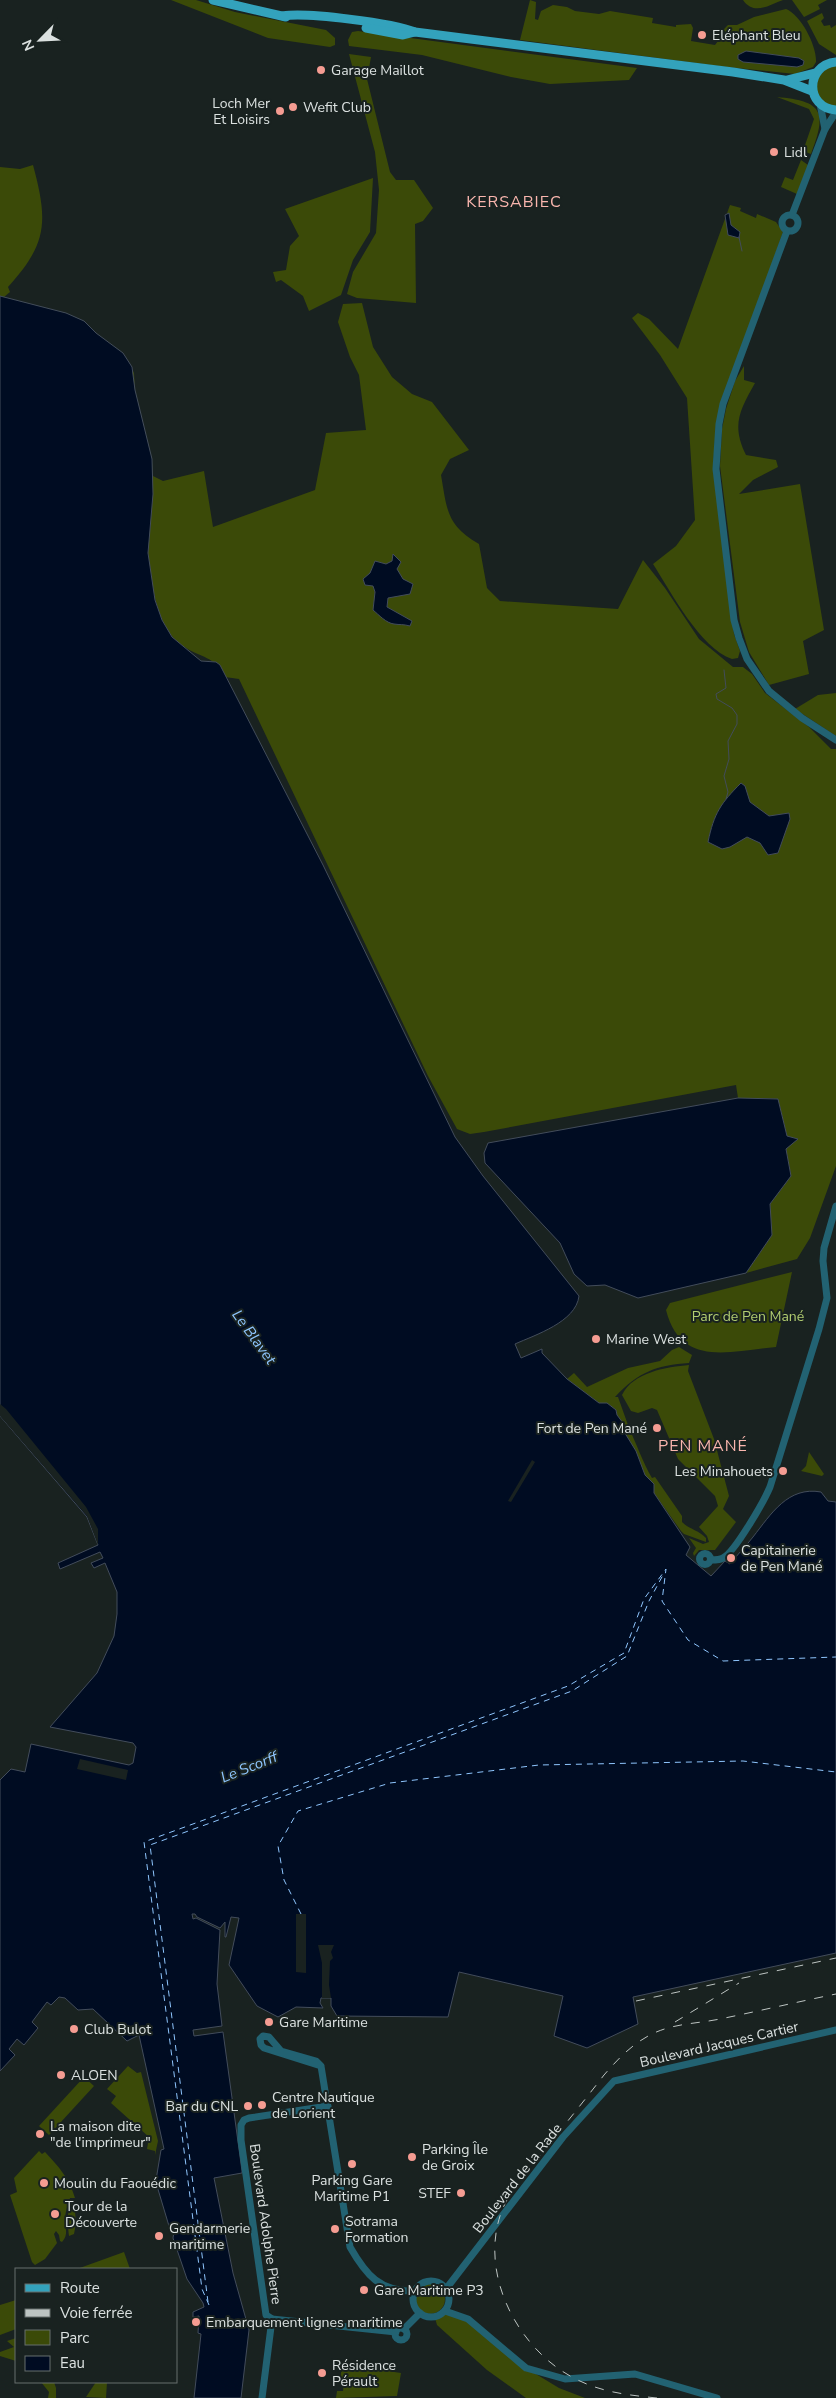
<svg xmlns="http://www.w3.org/2000/svg" width="836" height="2398" viewBox="0 0 836 2398" font-family="'Nunito Sans',sans-serif">
  <style>
    .green { fill: #3b4a08 }
    .water { fill: #000c22; stroke: #424c5b }
    .pier { fill: #192220 }
    .lines { fill: none; stroke-linecap: round; stroke-linejoin: round }
    .stream { stroke: #424c5b; stroke-width: 1 }
    .ferry { stroke: #8fc6fe; stroke-width: 1; stroke-dasharray: 6 5; stroke-linecap: butt }
    .minor { stroke: #226272; stroke-width: 7 }
    .major { stroke: #33a2bc; stroke-width: 9 }
    .rail { stroke: #bdc4c2; stroke-width: 1; stroke-dasharray: 9 9; stroke-linecap: butt }
    .poi-dot { fill: #f59c92; stroke: #192220; stroke-width: 2 }
    .labels { text-anchor: middle; stroke-width: 4; stroke-linejoin: round; paint-order: stroke }
    .poi-label { font-size: 14px; fill: #dbe1e0; stroke: #192220; text-anchor: start }
    .park-label { font-size: 14px; fill: #b2cd70; stroke: #192220 }
    .street-label { font-size: 14px; fill: #dbe1e0; stroke: #192220 }
    .water-label { font-size: 15px; font-style: italic; fill: #8fc6fe; stroke: #192220 }
    .quarter-label { font-size: 16px; letter-spacing: 1px; fill: #fab6ae; stroke: #192220 }
  </style>
  <rect width="100%" height="100%" fill="#192220"/>
  <g class="green">
    <path d="M 171,0 L 196,0 L 235,12 L 326,30 L 335,38 L 335,45 L 330,47 L 268,38 Z"/>
    <path d="M 530,0 L 536,2 L 535,19 L 538,20 L 541,11 L 553,5 L 567,7 L 575,11 L 599,14 L 610,11 L 653,18 L 652,23 L 676,27 L 676,25 L 691,24 L 693,28 L 691,41 L 715,45 L 718,41 L 722,41 L 723,36 L 726,36 L 726,32 L 723,30 L 728,25 L 737,25 L 754,17 L 786,9 C 801,15 817,46 816,62 L 813,67 L 795,74 L 727,67 L 520,40 Z"/>
    <path d="M 743,0 L 783,0 C 769,5 754,16 743,0 Z"/>
    <path d="M 792,0 L 827,0 L 818,5 L 820,9 L 804,17 Z"/>
    <path d="M 822,13 L 824,18 L 821,21 L 824,26 L 830,25 L 831,28 L 836,25 L 836,55 L 819,44 L 807,21 Z"/>
    <path d="M 358,31 L 637,68 L 629,80 L 550,84 L 511,77 L 422,55 L 349,46 L 348,40 L 352,32 Z"/>
    <path d="M 349,54 L 371,57 L 367,79 L 390,172 L 396,180 L 414,180 L 433,208 L 423,221 L 415,224 L 416,303 L 357,298 L 347,294 L 353,272 L 376,233 L 379,190 L 375,152 Z"/>
    <path d="M 836,66 L 836,107 L 825,104 L 816,92 L 818,77 L 828,67 Z"/>
    <path d="M 777,97 C 822,101 828,111 811,154 L 803,151 L 814,119 L 809,109 Z"/>
    <path d="M 801,160 L 808,165 L 797,194 L 781,187 L 785,177 L 793,180 Z"/>
    <path d="M 33,165 C 48,221 48,243 8,287 L 10,292 L 4,297 L 66,313 L 84,321 L 96,333 L 123,353 L 134,373 L 135,390 L 152,459 L 153,476 L 163,481 L 204,471 L 213,527 L 315,490 L 326,433 L 366,430 L 359,375 L 350,357 L 338,322 L 343,304 L 362,303 L 373,347 L 392,377 L 412,394 L 432,402 L 469,450 L 450,459 L 441,475 C 447,509 446,525 479,544 L 487,588 L 500,601 L 618,609 L 643,560 L 665,588 L 699,639 L 733,667 L 743,667 L 752,674 L 765,693 L 809,727 L 831,749 L 836,749 L 836,1166 L 810,1238 L 797,1259 L 746,1273 L 772,1235 L 770,1204 L 791,1176 L 786,1149 L 787,1136 L 778,1099 L 738,1098 L 736,1085 L 484,1132 L 470,1134 L 457,1129 L 428,1076 L 239,679 L 225,677 C 216,656 200,658 183,646 C 157,630 151,582 148,554 L 0,490 L 0,167 L 20,169 Z"/>
    <path d="M 373,178 L 370,232 L 353,260 L 341,295 L 309,311 L 303,296 L 281,280 L 276,282 L 273,272 L 286,270 L 290,246 L 299,236 L 285,209 Z"/>
    <path d="M 730,205 L 741,208 L 740,211 L 756,218 L 757,214 L 776,222 L 783,232 L 716,426 L 713,468 L 734,634 L 740,651 L 738,658 L 732,659 C 700,648 671,592 653,564 L 676,546 L 695,520 L 687,398 L 660,355 L 632,318 L 638,313 L 649,319 L 678,349 Z"/>
    <path d="M 744,366 L 744,380 L 755,383 C 740,410 731,425 746,455 L 776,460 L 778,467 L 753,480 L 739,494 L 800,484 L 824,630 L 803,641 L 809,674 L 769,685 L 749,652 L 740,622 L 720,466 L 722,429 L 726,409 L 735,381 Z"/>
    <path d="M 836,693 L 836,736 L 795,709 L 818,695 Z"/>
    <path d="M 792,1272 L 776,1347 C 729,1351 681,1368 666,1310 L 670,1303 Z"/>
    <path d="M 679,1347 L 692,1355 L 689,1363 C 657,1365 638,1372 615,1397 L 618,1397 L 628,1425 L 626,1428 L 629,1428 C 637,1445 643,1463 652,1478 L 655,1477 L 682,1516 L 682,1522 C 690,1530 697,1529 706,1538 L 706,1542 L 684,1534 L 681,1531 L 654,1493 L 654,1484 L 645,1475 L 636,1451 L 623,1430 L 623,1423 L 617,1415 L 616,1410 L 607,1403 L 599,1403 L 567,1379 L 574,1373 L 587,1387 L 628,1368 L 660,1361 L 672,1350 Z"/>
    <path d="M 689,1365 L 688,1371 L 714,1439 L 729,1496 L 723,1509 L 736,1522 L 715,1550 L 699,1550 L 694,1556 L 693,1553 L 696,1548 L 689,1538 L 703,1544 L 709,1542 L 707,1536 L 699,1527 L 718,1506 L 715,1496 L 678,1459 L 657,1410 L 652,1408 L 638,1413 L 631,1411 L 622,1395 C 633,1372 667,1367 689,1365 Z"/>
    <path d="M 809,1452 L 824,1474 L 822,1476 L 801,1471 L 806,1466 Z"/>
    <path d="M 128,2066 L 137,2073 L 141,2072 L 158,2141 L 155,2155 L 155,2151 L 147,2149 L 149,2137 L 111,2103 L 116,2096 L 107,2089 Z"/>
    <path d="M 84,2077 L 94,2086 L 49,2135 L 39,2126 Z"/>
    <path d="M 39,2151 L 42,2154 L 45,2152 C 59,2167 69,2178 75,2198 L 70,2198 C 68,2205 65,2212 65,2219 C 65,2229 69,2234 62,2242 L 60,2241 L 59,2235 L 56,2231 L 54,2234 L 57,2243 L 45,2259 L 35,2265 L 32,2262 L 10,2195 L 17,2192 L 14,2178 Z"/>
    <path d="M 74,2200 L 76,2223 L 74,2234 L 69,2236 L 67,2219 L 71,2201 Z"/>
    <path d="M 124,2252 L 130,2269 L 77,2269 Z"/>
    <circle cx="430" cy="2299" r="15"/>
    <path d="M 16,2300 L 16,2329 L 0,2335 L 0,2305 Z"/>
    <path d="M 445,2311 L 468,2319 L 526,2368 L 559,2388 L 585,2398 L 526,2398 L 487,2370 L 437,2325 L 435,2318 Z"/>
    <path d="M 16,2338 L 16,2361 L 0,2356 L 0,2352 L 14,2347 L 7,2341 Z"/>
    <path d="M 342,2364 L 401,2373 L 397,2396 L 336,2398 L 337,2391 L 343,2391 L 344,2382 L 340,2381 Z"/>
    <path d="M 41,2382 L 54,2382 L 56,2388 L 56,2398 L 48,2398 L 49,2392 Z"/>
    <path d="M 96,2382 L 107,2382 L 106,2398 L 86,2397 Z"/>
  </g>
  <g class="water">
    <path d="M 746,51 L 799,58 L 804,61 L 803,65 L 797,67 L 743,62 L 738,59 L 738,55 Z"/>
    <path d="M 729,213 L 731,225 L 740,232 L 739,238 L 728,235 L 725,215 Z"/>
    <path d="M 0,296 L 66,313 L 84,321 L 96,333 L 123,353 L 132,367 L 135,390 L 152,459 L 153,494 L 148,553 L 155,600 L 162,620 L 172,637 L 201,661 L 216,662 L 220,665 L 323,865 L 455,1137 L 483,1176 L 579,1296 C 576,1322 535,1335 515,1344 L 521,1358 L 542,1349 L 542,1353 L 567,1379 L 599,1403 L 607,1403 L 616,1410 L 617,1415 L 623,1423 L 623,1430 L 636,1451 L 645,1475 L 654,1484 L 654,1493 L 690,1547 L 686,1555 L 711,1576 L 725,1561 L 730,1564 C 737,1555 746,1546 753,1537 C 771,1514 788,1486 821,1492 L 828,1501 L 836,1502 L 836,1953 L 633,1997 L 638,2024 L 587,2048 L 554,2036 L 563,1996 L 459,1972 L 448,2017 L 337,2016 L 331,2006 L 331,1998 L 321,1998 L 320,2003 L 323,2008 L 296,2007 L 278,2017 L 257,2006 L 229,1965 L 239,1918 L 231,1917 L 226,1937 L 225,1937 L 225,1922 L 220,1928 L 197,1917 L 195,1914 L 192,1914 L 193,1919 L 196,1918 L 220,1930 L 217,1984 L 222,2026 L 193,2030 L 194,2036 L 223,2032 L 242,2171 L 242,2173 L 214,2178 L 233,2273 L 249,2330 L 241,2398 L 194,2398 L 201,2334 L 198,2333 L 199,2316 L 193,2317 L 193,2312 L 204,2307 L 203,2303 L 187,2279 L 173,2238 L 174,2232 L 169,2226 L 157,2186 L 155,2186 L 161,2150 L 164,2149 L 139,2035 L 127,2041 L 93,2009 L 78,2010 L 65,1998 L 59,1997 L 51,2005 L 47,2002 L 32,2022 L 38,2028 L 24,2045 L 17,2039 L 9,2049 L 15,2055 L 0,2071 L 0,1780 L 11,1769 L 25,1772 L 31,1744 L 129,1765 L 133,1763 L 136,1747 L 133,1743 L 50,1727 L 97,1673 L 114,1636 L 117,1614 L 117,1592 L 105,1563 L 94,1568 L 91,1563 L 103,1558 L 100,1552 L 60,1569 L 58,1563 L 98,1545 L 87,1517 L 0,1416 Z"/>
    <path d="M 393,554 L 401,562 L 397,569 L 403,579 L 413,584 L 410,594 L 388,598 L 387,607 L 412,621 L 410,626 C 403,624 400,625 394,624 C 386,623 379,615 373,610 L 375,592 L 373,586 L 365,585 L 363,579 L 370,573 L 375,561 L 386,564 L 392,561 Z"/>
    <path d="M 741,783 L 745,786 L 750,802 L 769,816 L 789,813 L 790,819 L 778,853 L 768,855 L 760,843 L 747,837 L 730,847 L 722,849 L 708,842 C 714,813 721,803 741,783 Z"/>
    <path d="M 738,1098 L 778,1099 L 787,1136 L 798,1139 L 786,1149 L 791,1176 L 770,1204 L 772,1235 L 746,1273 L 638,1298 L 605,1285 L 587,1286 L 574,1274 L 560,1243 L 485,1163 L 484,1153 L 488,1143 Z"/>
  </g>
  <g class="pier">
    <path d="M 0,1404 L 6,1409 L 86,1507 L 98,1529 L 98,1545 L 87,1516 L 0,1416 Z"/>
    <path d="M 532,1460 L 535,1462 L 511,1502 L 508,1501 Z"/>
    <path d="M 80,1759 L 128,1770 L 126,1780 L 77,1769 Z"/>
    <path d="M 296,1914 L 306,1914 L 306,1973 L 296,1972 Z"/>
    <path d="M 318,1945 L 334,1945 L 331,1952 L 333,1958 L 330,1961 L 329,1985 L 331,1998 L 322,1998 L 322,1963 Z"/>
  </g>
  <g class="lines">
    <g class="stream">
      <path d="M 739,237 L 742,251"/>
      <path d="M 724,670 L 726,688 L 716,694 L 717,699 L 732,708 L 737,715 L 737,724 L 728,741 L 729,759 L 724,776 L 728,792 L 726,799"/>
    </g>
    <g class="ferry">
      <path d="M 301,1914 L 284,1880 L 278,1846 L 298,1811 L 390,1783 L 539,1765 L 743,1761 L 836,1772"/>
      <path d="M 208,2302 L 150,1845 L 572,1691 L 627,1656 L 649,1601 L 663,1575"/>
      <path d="M 209,2305 L 202,2289 L 144,1842 L 568,1686 L 624,1653 L 644,1599 L 666,1569 L 662,1601 L 688,1640 L 723,1661 L 836,1657"/>
    </g>
    <g class="minor">
      <path d="M 820,104 L 825,129"/>
      <circle cx="790" cy="223" r="8"/>
      <path d="M 792,215 L 825,129 L 836,112"/>
      <path d="M 787,231 L 723,404 L 719,424 L 716,469 L 734,620 L 739,638 L 747,659 L 769,691 L 802,718 L 836,740"/>
      <circle cx="705" cy="1559" r="5.5"/>
      <path d="M 711,1560 C 714,1560 720,1560 723,1558 C 735,1552 764,1501 770,1487 L 819,1329 L 827,1298 L 823,1261 L 824,1248 L 836,1206"/>
      <path d="M 321,2066 L 264,2048 L 261,2045 L 260,2039 L 263,2036 L 269,2037 L 281,2051 L 316,2061 L 321,2066 L 350,2247 C 366,2275 380,2292 414,2291"/>
      <path d="M 328,2106 L 249,2118 L 244,2120 L 241,2125 L 241,2140 L 266,2315 L 272,2319 L 396,2332"/>
      <circle cx="431" cy="2299" r="18"/>
      <path d="M 446,2289 L 563,2137 L 614,2081 L 836,2030"/>
      <path d="M 445,2311 L 468,2319 L 526,2368 L 565,2379 L 635,2374 L 717,2398"/>
      <circle cx="401" cy="2334" r="6"/>
      <path d="M 404,2329 L 420,2313"/>
      <path d="M 262,2398 L 272,2319"/>
    </g>
    <g class="major">
      <path d="M 213,0 L 286,17"/>
      <path d="M 283,16 C 306,12 393,23 415,32 L 733,72 L 784,80 L 812,91"/>
      <path d="M 366,28 L 403,35 L 415,32"/>
      <path d="M 836,62 C 805,65 805,108 836,110"/>
      <path d="M 787,80 L 815,73"/>
    </g>
    <g class="rail">
      <path d="M 636,2001 L 836,1958"/>
      <path d="M 675,2022 L 739,1983"/>
      <path d="M 657,2398 C 627,2395 599,2392 572,2377 C 516,2347 477,2270 503,2208 C 512,2187 528,2170 542,2153 C 563,2127 584,2101 604,2075 C 618,2059 631,2045 650,2035 C 673,2023 696,2024 720,2019 C 759,2011 797,2002 836,1994"/>
    </g>
  </g>
  <g class="poi-dot">
    <circle cx="702" cy="35" r="5"/>
    <circle cx="321" cy="70" r="5"/>
    <circle cx="293" cy="107" r="5"/>
    <circle cx="280" cy="111" r="5"/>
    <circle cx="774" cy="152" r="5"/>
    <circle cx="596" cy="1339" r="5"/>
    <circle cx="657" cy="1428" r="5"/>
    <circle cx="783" cy="1471" r="5"/>
    <circle cx="731" cy="1558" r="5"/>
    <circle cx="269" cy="2022" r="5"/>
    <circle cx="74" cy="2029" r="5"/>
    <circle cx="61" cy="2075" r="5"/>
    <circle cx="262" cy="2105" r="5"/>
    <circle cx="248" cy="2106" r="5"/>
    <circle cx="40" cy="2134" r="5"/>
    <circle cx="412" cy="2157" r="5"/>
    <circle cx="352" cy="2164" r="5"/>
    <circle cx="44" cy="2183" r="5"/>
    <circle cx="461" cy="2193" r="5"/>
    <circle cx="55" cy="2214" r="5"/>
    <circle cx="335" cy="2229" r="5"/>
    <circle cx="159" cy="2236" r="5"/>
    <circle cx="364" cy="2290" r="5"/>
    <circle cx="196" cy="2322" r="5"/>
    <circle cx="322" cy="2373" r="5"/>
  </g>
  <g class="labels">
    <g class="poi-label">
      <text x="712" y="40">Eléphant Bleu</text>
      <text x="331" y="75">Garage Maillot</text>
      <text x="270" y="108" text-anchor="end">Loch Mer<tspan x="270" dy="16">Et Loisirs</tspan></text>
      <text x="303" y="112">Wefit Club</text>
      <text x="784" y="157">Lidl</text>
      <text x="606" y="1344">Marine West</text>
      <text x="647" y="1433" text-anchor="end">Fort de Pen Mané</text>
      <text x="773" y="1476" text-anchor="end">Les Minahouets</text>
      <text x="741" y="1555">Capitainerie<tspan x="741" dy="16">de Pen Mané</tspan></text>
      <text x="279" y="2027">Gare Maritime</text>
      <text x="84" y="2034">Club Bulot</text>
      <text x="71" y="2080">ALOEN</text>
      <text x="272" y="2102">Centre Nautique<tspan x="272" dy="16">de Lorient</tspan></text>
      <text x="238" y="2111" text-anchor="end">Bar du CNL</text>
      <text x="50" y="2131">La maison dite<tspan x="50" dy="16">"de l'imprimeur"</tspan></text>
      <text x="422" y="2154">Parking Île<tspan x="422" dy="16">de Groix</tspan></text>
      <text x="352" y="2185" text-anchor="middle">Parking Gare<tspan x="352" dy="16">Maritime P1</tspan></text>
      <text x="54" y="2188">Moulin du Faouédic</text>
      <text x="451" y="2198" text-anchor="end">STEF</text>
      <text x="65" y="2211">Tour de la<tspan x="65" dy="16">Découverte</tspan></text>
      <text x="345" y="2226">Sotrama<tspan x="345" dy="16">Formation</tspan></text>
      <text x="169" y="2233">Gendarmerie<tspan x="169" dy="16">maritime</tspan></text>
      <text x="374" y="2295">Gare Maritime P3</text>
      <text x="206" y="2327">Embarquement lignes maritime</text>
      <text x="332" y="2370">Résidence<tspan x="332" dy="16">Pérault</tspan></text>
    </g>
    <g class="park-label">
      <text x="748" y="1321">Parc de Pen Mané</text>
    </g>
    <g class="street-label">
      <text transform="translate(719 2044) rotate(-13)" y="5">Boulevard Jacques Cartier</text>
      <text transform="translate(517 2178) rotate(-52)" y="5">Boulevard de la Rade</text>
      <text transform="translate(266 2224) rotate(82)" y="5">Boulevard Adolphe Pierre</text>
    </g>
    <g class="water-label">
      <text transform="translate(254 1337) rotate(54)" y="5">Le Blavet</text>
      <text transform="translate(249 1767) rotate(-22)" y="5">Le Scorff</text>
    </g>
    <g class="quarter-label">
      <text x="514" y="207">KERSABIEC</text>
      <text x="703" y="1451">PEN MANÉ</text>
    </g>
  </g>
  <rect x="15" y="2268" width="162" height="115" fill="#192220" stroke="#676e6d"/>
  <rect x="25" y="2284" width="25" height="8" fill="#33a2bc" stroke="#676e6d"/>
  <text x="60" y="2293" font-size="15" fill="#dbe1e0">Route</text>
  <rect x="25" y="2309" width="25" height="8" fill="#bdc4c2" stroke="#676e6d"/>
  <text x="60" y="2318" font-size="15" fill="#dbe1e0">Voie ferrée</text>
  <rect x="25" y="2330" width="25" height="15" fill="#3b4a08" stroke="#676e6d"/>
  <text x="60" y="2343" font-size="15" fill="#dbe1e0">Parc</text>
  <rect x="25" y="2356" width="25" height="15" fill="#000c22" stroke="#676e6d"/>
  <text x="60" y="2368" font-size="15" fill="#dbe1e0">Eau</text>
  <g transform="translate(40 40) rotate(246)" stroke="#192220" stroke-width="4" paint-order="stroke">
  <path d="M0-4L9 19L0 12L-9 19Z" fill="#dbe1e0"/>
  <text y="-8" font-size="14" font-weight="bold" text-anchor="middle" fill="#dbe1e0">N</text>
  </g>
</svg>
